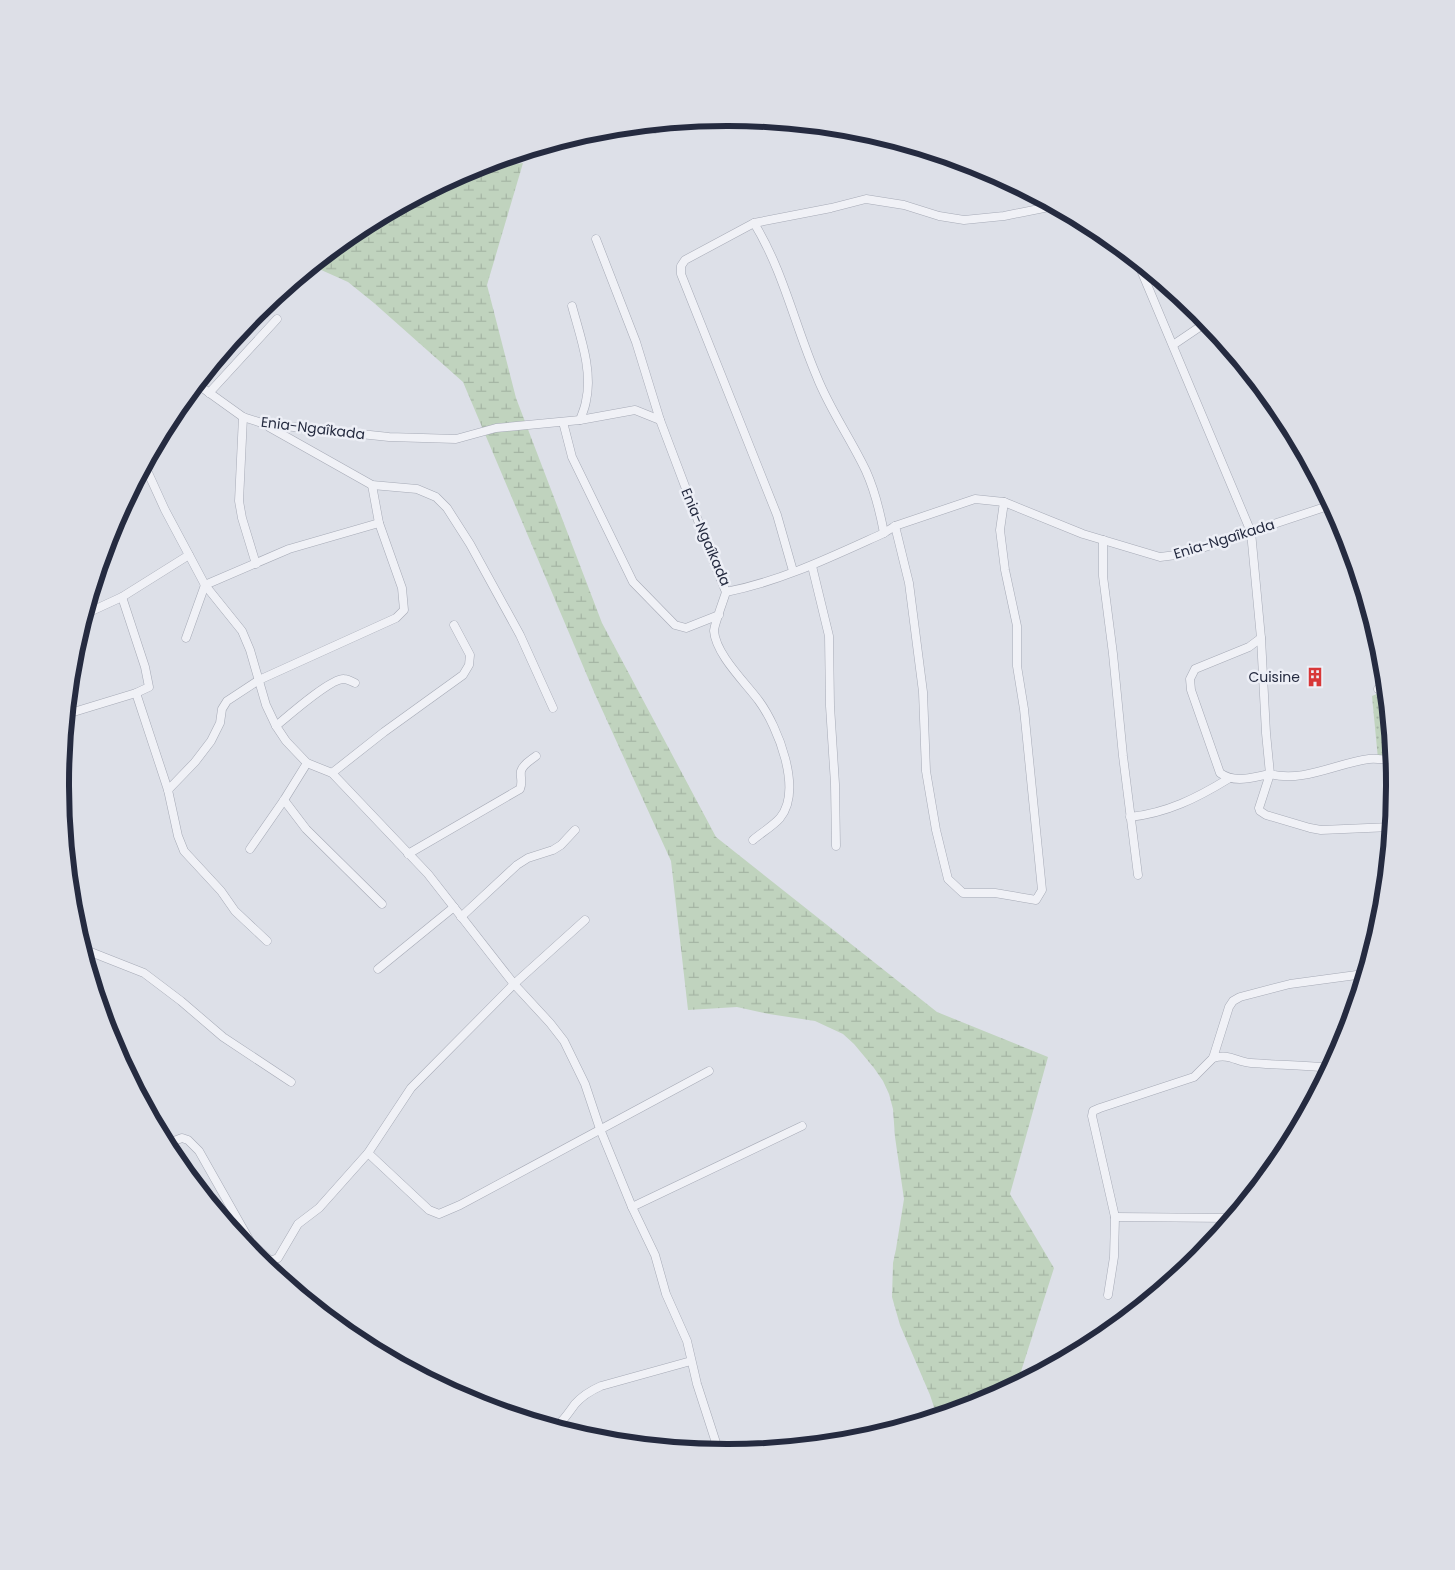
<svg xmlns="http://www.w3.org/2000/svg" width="1455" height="1570" viewBox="0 0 1455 1570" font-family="Poppins,sans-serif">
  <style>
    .wetland { fill: url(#wetland-marsh) }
    .park { fill: url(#park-dots) }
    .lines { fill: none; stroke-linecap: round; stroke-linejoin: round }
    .minor-casing { stroke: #a6aab6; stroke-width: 9 }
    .minor { stroke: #f0f1f6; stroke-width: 8 }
    .labels { text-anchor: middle; stroke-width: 5; stroke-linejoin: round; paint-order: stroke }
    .street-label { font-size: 14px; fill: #252b40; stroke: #edeff6 }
    .poi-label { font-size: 14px; fill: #252b40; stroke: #edeff6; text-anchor: end }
    .rim { fill: none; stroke: #252b40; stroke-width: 6 }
  </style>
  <defs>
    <pattern id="wetland-marsh" width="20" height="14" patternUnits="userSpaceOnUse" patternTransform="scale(1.25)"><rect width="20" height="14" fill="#c0d3be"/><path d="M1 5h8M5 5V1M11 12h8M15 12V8" fill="none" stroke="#a5b5a4"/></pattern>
    <pattern id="park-dots" width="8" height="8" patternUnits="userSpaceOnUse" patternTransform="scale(1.25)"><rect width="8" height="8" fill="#c0d3be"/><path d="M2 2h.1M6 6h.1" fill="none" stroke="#a5b5a4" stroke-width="1.8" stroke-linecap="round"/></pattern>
  </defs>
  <rect width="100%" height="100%" fill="#dde0e8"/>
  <path class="wetland" d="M 523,163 L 487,285 L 516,398 L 602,623 L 716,837 L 937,1012 L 1048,1057 L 1010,1194 L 1054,1268 L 1017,1384 L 983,1402 L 937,1416 L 930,1395 L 900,1325 L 892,1297 L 893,1263 L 896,1249 L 904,1199 L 895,1137 L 893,1109 L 889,1094 L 883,1081 L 874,1068 L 854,1044 L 843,1034 L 815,1021 L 769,1014 L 737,1007 L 688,1010 L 671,861 L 594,692 L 463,382 L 374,303 L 348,282 L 319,269 L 310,268 L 357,230 L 467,171 Z"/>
  <path class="park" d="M 1386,690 L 1393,760 L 1378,759 L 1372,696 Z"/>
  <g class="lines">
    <defs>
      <g id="minor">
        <path d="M 655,129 L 673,123"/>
        <path d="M 754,223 C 783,270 795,326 817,377 C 830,410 851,439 866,471 C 875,491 880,512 884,533"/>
        <path d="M 596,239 L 636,342 L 660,420"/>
        <path d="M 1138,263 L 1251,532 L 1261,638 L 1266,733 L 1270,774 C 1303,783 1337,763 1369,759 C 1377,758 1385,760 1393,760"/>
        <path d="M 572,306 C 580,336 593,370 586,401 C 585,408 582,414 580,420"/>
        <path d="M 1173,345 L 1207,322"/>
        <path d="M 197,384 L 243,417 L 265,424 L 389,437 L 456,439 L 496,428 L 580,420 L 635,410 L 660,420 L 711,555 L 726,592 C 782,581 833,556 884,533 L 895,526 L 975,499 L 1004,502 L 1083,534 L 1160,557 L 1184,554 L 1331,505"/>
        <path d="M 209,393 L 277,319"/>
        <path d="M 243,417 L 239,501 L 242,518 L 256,564"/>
        <path d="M 563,422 L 572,457 L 633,582 L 675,625 L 686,628 L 719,615"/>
        <path d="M 269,427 L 372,485 L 417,489 L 436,497 L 447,508 L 470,544 L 520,635 L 553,708"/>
        <path d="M 145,466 L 165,510 L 205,585 L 242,631 L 250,650 L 266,705 L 276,726 L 286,741 L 307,763 L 332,773 L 428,874 L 514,984 L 550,1023 L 564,1041 L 585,1084 L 600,1129 L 632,1207 L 655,1255 L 666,1294 L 687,1341 L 697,1384 L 719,1452"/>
        <path d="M 895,526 L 909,583 L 923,692 L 926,771 L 936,830 L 948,879 L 963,893 L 995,893 L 1036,900 L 1042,890 L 1024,709 L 1017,666 L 1017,626 L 1005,570 L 1000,530 L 1004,502"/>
        <path d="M 1103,540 L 1103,576 L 1113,654 L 1123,756 L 1138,875"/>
        <path d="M 812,566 L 829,636 L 830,706 L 835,784 L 836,846"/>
        <path d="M 793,571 L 777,515 L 681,274 L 681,266 L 685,260 L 754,223 L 831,208 L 866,199 L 904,205 L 939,216 L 964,220 L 1004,216 L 1054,206"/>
        <path d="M 726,592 C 724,599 714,625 714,631 C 716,655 746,683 759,701 C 778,727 803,790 780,818 C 773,826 761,833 753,840"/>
        <path d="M 85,614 L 122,597 L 189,555"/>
        <path d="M 186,638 L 205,585 L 289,549 L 379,523"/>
        <path d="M 1261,638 L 1249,647 L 1195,669 L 1190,679 L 1191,690 L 1220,773 C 1235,784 1253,777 1270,774 L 1259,808 L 1260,811 L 1266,815 L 1310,828 L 1321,830 L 1391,827"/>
        <path d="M 1378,689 L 1386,689"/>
        <path d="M 136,693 L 168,790 L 178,836 L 184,851 L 221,891 L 235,911 L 267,941"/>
        <path d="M 67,714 L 136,693 L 149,687 L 145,667 L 122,597"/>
        <path d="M 276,726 C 288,716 331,678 344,679 C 347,679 351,681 355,683"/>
        <path d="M 332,773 L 384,732 L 463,675 L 469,665 L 470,655 L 454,625"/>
        <path d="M 168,790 L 195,762 L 211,741 L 220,723 L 222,709 L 227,701 L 259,680 L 396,618 L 404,610 L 402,588 L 379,523 L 372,485"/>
        <path d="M 284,800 L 306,829 L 382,904"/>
        <path d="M 1130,817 C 1167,813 1197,798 1228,779"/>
        <path d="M 250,849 L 284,800 L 307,763"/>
        <path d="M 408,854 L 520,789 C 523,782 520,778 521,771 C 523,764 531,760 536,756"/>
        <path d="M 461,917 L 517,865 L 528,858 L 553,850 L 561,845 L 575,830"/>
        <path d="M 83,949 L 144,973 L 181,1001 L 223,1037 L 291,1082"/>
        <path d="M 378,969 L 454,907"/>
        <path d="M 1213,1058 C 1230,1053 1236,1062 1251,1063 C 1277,1065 1303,1065 1330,1068"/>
        <path d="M 166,1144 L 182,1138 L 188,1140 L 199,1151 L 251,1243 L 271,1261 L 278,1258 L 298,1224 L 319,1208 L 368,1153 L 411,1088 L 514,984 L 585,920"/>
        <path d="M 368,1153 L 429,1210 L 439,1214 L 460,1205 L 709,1071"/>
        <path d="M 632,1207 L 802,1126"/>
        <path d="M 1115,1217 L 1232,1218"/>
        <path d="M 1108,1295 L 1114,1257 L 1115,1217 L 1092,1116 L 1093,1111 L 1100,1108 L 1194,1077 L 1213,1058 L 1229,1007 L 1233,1001 L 1240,997 L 1290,984 L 1364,974"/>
        <path d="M 557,1426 C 565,1419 569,1412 575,1404 C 582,1396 592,1390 601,1386 L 691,1361"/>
      </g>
    </defs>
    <use href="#minor" class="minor-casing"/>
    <use href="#minor" class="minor"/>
  </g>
  <defs>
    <symbol id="building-bare" viewBox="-9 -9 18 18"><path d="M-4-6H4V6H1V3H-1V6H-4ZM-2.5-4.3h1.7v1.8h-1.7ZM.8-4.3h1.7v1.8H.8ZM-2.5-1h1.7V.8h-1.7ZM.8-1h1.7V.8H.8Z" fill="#d83738" stroke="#edeff6" stroke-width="2.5" paint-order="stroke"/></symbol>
  </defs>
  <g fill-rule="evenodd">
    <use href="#building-bare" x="1301" y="663" width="28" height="28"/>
  </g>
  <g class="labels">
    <g class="street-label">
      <text transform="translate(313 428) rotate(7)" y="5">Enia-Ngaîkada</text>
      <text transform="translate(706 537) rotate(67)" y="5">Enia-Ngaîkada</text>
      <text transform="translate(1224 539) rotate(-17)" y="5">Enia-Ngaîkada</text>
    </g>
    <g class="poi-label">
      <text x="1300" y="682">Cuisine</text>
    </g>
  </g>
  <path d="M0 0H1455V1570H0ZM727 126H728A658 658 0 0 1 1386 784V786A658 658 0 0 1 728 1444H727A658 658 0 0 1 69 786V784A658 658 0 0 1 727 126Z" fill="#dddfe7" fill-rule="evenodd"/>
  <path class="rim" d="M727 126H728A658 658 0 0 1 1386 784V786A658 658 0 0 1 728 1444H727A658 658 0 0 1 69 786V784A658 658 0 0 1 727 126Z"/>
</svg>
